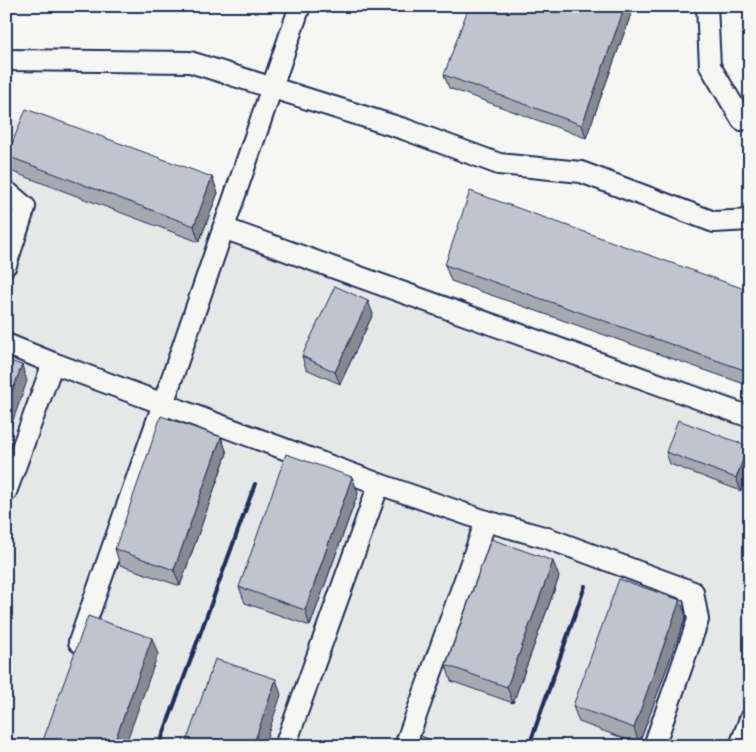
<svg xmlns="http://www.w3.org/2000/svg" width="756" height="752" viewBox="0 0 756 752" font-family="'Balsamiq Sans',sans-serif">
  <style>
    .built { fill: #e6e7e7 }
    .lines { fill: none; stroke-linecap: round; stroke-linejoin: round }
    .minor-casing { stroke: #1b2f5e; stroke-width: 24 }
    .minor { stroke: #f6f6f2; stroke-width: 20 }
    .rail { stroke: #1b2f5e; stroke-width: 4 }
    .wall { fill: #a5a9b0; stroke: #1b2f5e }
    .shaded-wall { fill: #868990; stroke: #1b2f5e }
    .building { fill: #c0c4cd; stroke: #1b2f5e }
  </style>
  <rect width="100%" height="100%" fill="#f6f6f2"/>
  <filter id="ink" filterUnits="userSpaceOnUse"><feTurbulence type="fractalNoise" baseFrequency=".02" numOctaves="2"/><feDisplacementMap in="SourceGraphic" scale="10" xChannelSelector="R" yChannelSelector="G"/><feConvolveMatrix kernelMatrix="1 2 1 2 8 2 1 2 1" color-interpolation-filters="sRGB"/></filter>
  <g filter="url(#ink)">
    <path class="built" d="M 6,116 L 218,193 L 212,212 L 750,402 L 749,746 L 6,746 Z"/>
    <g class="lines">
      <defs>
        <g id="minor">
          <path d="M 707,6 L 710,66 L 742,120"/>
          <path d="M 6,60 L 190,62 L 404,129 L 499,164 L 581,172 L 714,222 L 750,220"/>
          <path d="M 6,191 L 25,207 L 6,265"/>
          <path d="M 223,228 L 750,417"/>
          <path d="M 6,344 L 53,363 L 379,484 L 486,521 L 547,538 L 693,592 L 698,620 L 654,746"/>
          <path d="M 6,492 L 53,363"/>
          <path d="M 79,642 L 163,404 L 300,6"/>
          <path d="M 285,746 L 379,484"/>
          <path d="M 405,746 L 486,521"/>
          <path d="M 740,746 L 750,719"/>
        </g>
      </defs>
      <use href="#minor" class="minor-casing"/>
      <use href="#minor" class="minor"/>
      <g class="rail">
        <path d="M 159,746 L 255,484"/>
        <path d="M 529,746 L 585,586"/>
      </g>
    </g>
    <g class="wall">
      <path d="M 634,6 L 586,138 L 449,88 L 444,75 Z"/>
      <path d="M 7,156 L 212,177 L 218,193 L 199,242 L 13,172 Z"/>
      <path d="M 445,265 L 750,291 L 750,386 L 451,281 Z"/>
      <path d="M 373,314 L 340,384 L 306,369 L 302,356 Z"/>
      <path d="M 221,437 L 227,453 L 180,586 L 120,565 L 115,549 Z"/>
      <path d="M 748,446 L 750,451 L 750,466 L 741,491 L 670,464 L 666,452 Z"/>
      <path d="M 352,477 L 358,493 L 310,626 L 245,603 L 239,587 Z"/>
      <path d="M 559,577 L 513,703 L 451,681 L 446,665 Z"/>
      <path d="M 686,616 L 639,744 L 579,722 L 573,706 Z"/>
    </g>
    <g class="shaded-wall">
      <path d="M 625,6 L 634,6 L 586,138 L 582,125 Z"/>
      <path d="M 212,177 L 218,193 L 199,242 L 194,226 Z"/>
      <path d="M 368,301 L 373,314 L 340,384 L 335,372 Z"/>
      <path d="M 22,365 L 27,381 L 6,440 L 6,408 Z"/>
      <path d="M 221,437 L 227,453 L 180,586 L 174,570 Z"/>
      <path d="M 748,446 L 750,451 L 750,466 L 741,491 L 736,478 Z"/>
      <path d="M 352,477 L 358,493 L 310,626 L 305,610 Z"/>
      <path d="M 553,561 L 559,577 L 513,703 L 507,687 Z"/>
      <path d="M 680,600 L 686,616 L 639,744 L 634,728 Z"/>
      <path d="M 152,638 L 158,654 L 125,746 L 113,746 Z"/>
      <path d="M 276,679 L 281,695 L 264,746 L 253,746 Z"/>
    </g>
    <g class="building">
      <path d="M 469,6 L 625,6 L 582,125 L 444,75 Z"/>
      <path d="M 26,109 L 212,177 L 194,226 L 7,156 Z"/>
      <path d="M 470,191 L 750,291 L 750,372 L 445,265 Z"/>
      <path d="M 335,286 L 368,301 L 335,372 L 302,356 Z"/>
      <path d="M 6,360 L 22,365 L 6,408 Z"/>
      <path d="M 161,416 L 221,437 L 174,570 L 115,549 Z"/>
      <path d="M 678,420 L 748,446 L 736,478 L 666,452 Z"/>
      <path d="M 286,454 L 352,477 L 305,610 L 239,587 Z"/>
      <path d="M 491,539 L 553,561 L 507,687 L 446,665 Z"/>
      <path d="M 619,579 L 680,600 L 634,728 L 573,706 Z"/>
      <path d="M 88,616 L 152,638 L 113,746 L 41,746 Z"/>
      <path d="M 215,659 L 276,679 L 253,746 L 185,746 Z"/>
      <path d="M 421,736 L 448,746 L 417,746 Z"/>
    </g>
  </g>
  <rect width="756" height="752" fill="none" stroke="#f6f6f2" stroke-width="25"/>
  <rect x="12" y="12" width="731" height="727" fill="none" stroke="#1b2f5e" stroke-width="2" filter="url(#ink)"/>
</svg>
